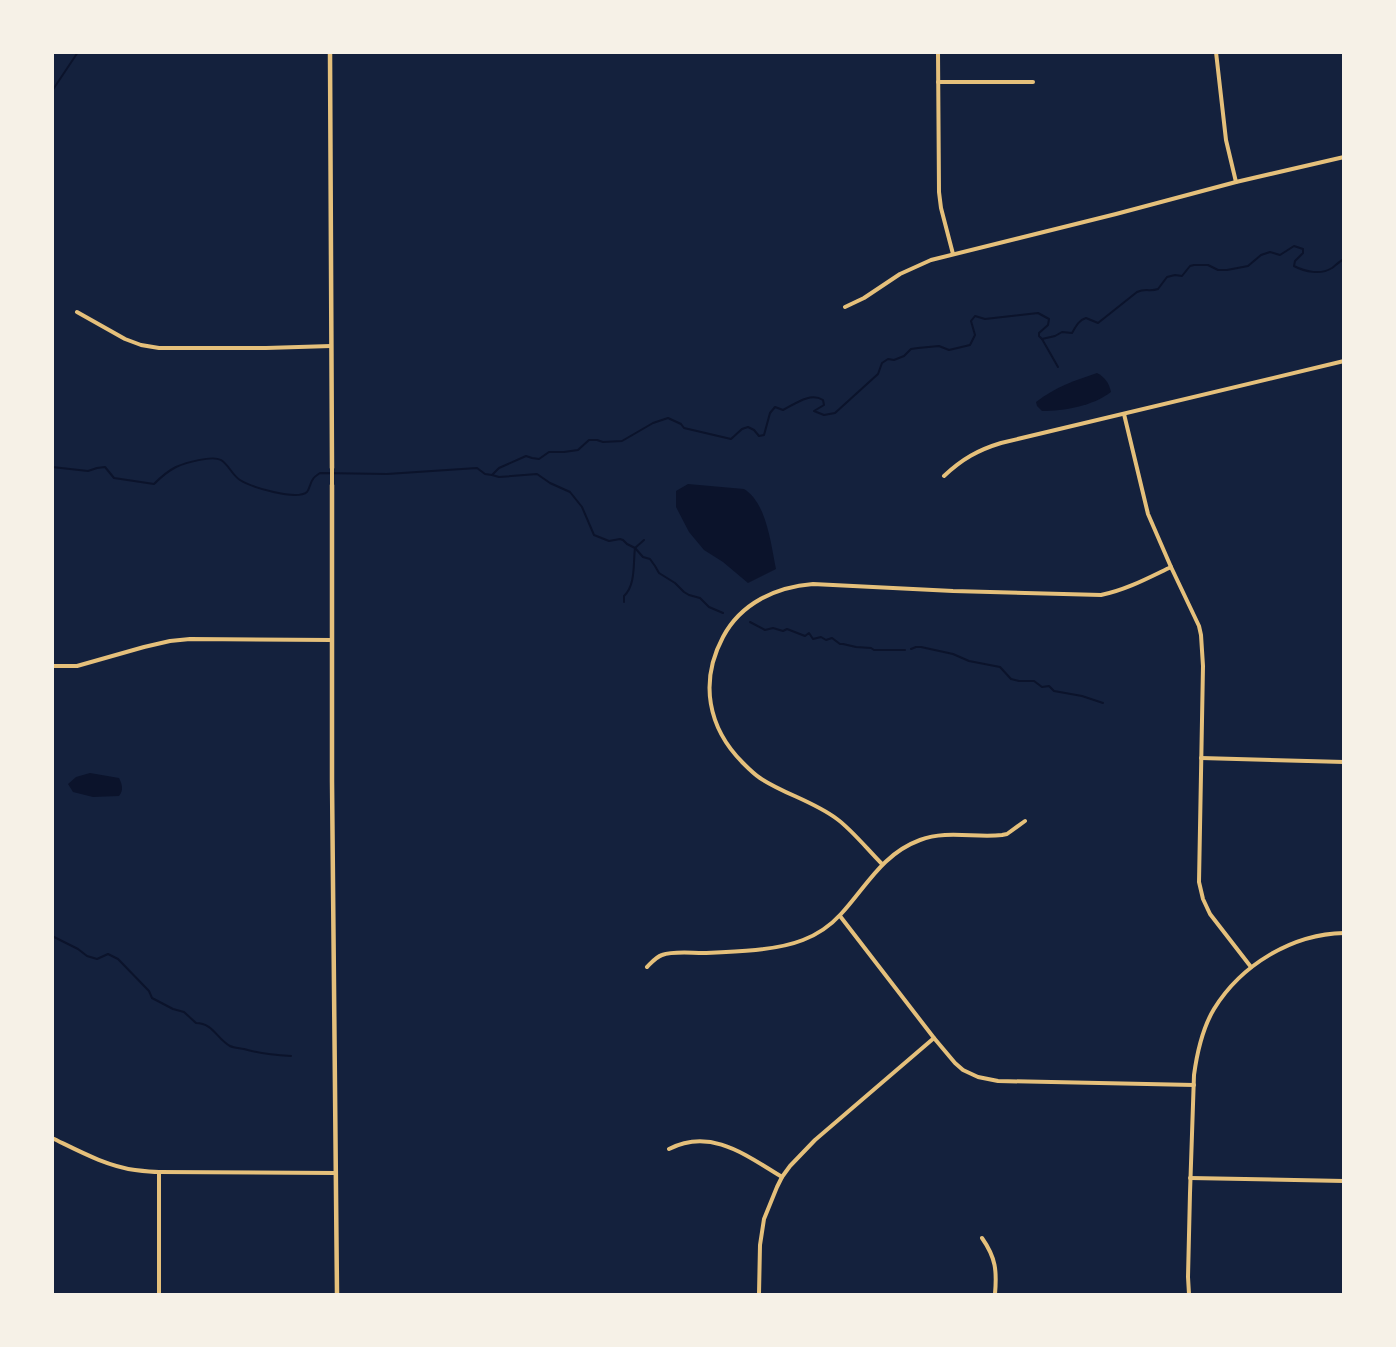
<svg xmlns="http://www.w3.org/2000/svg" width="1396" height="1347" viewBox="0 0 1396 1347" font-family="Bitter,serif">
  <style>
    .water { fill: #0b132b }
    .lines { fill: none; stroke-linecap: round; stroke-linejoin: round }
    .stream { stroke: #0b132b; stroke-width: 2 }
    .minor { stroke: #e5c07b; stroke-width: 4 }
    .tertiary { stroke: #e5c07b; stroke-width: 4.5 }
  </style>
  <rect width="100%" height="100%" fill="#14213d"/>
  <g class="water">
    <path d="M 1097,373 C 1105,377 1109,383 1111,392 C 1093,406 1064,411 1042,411 L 1037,406 L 1036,402 C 1055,387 1076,380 1097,373 Z"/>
    <path d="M 688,484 L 744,489 C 767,503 771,545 776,569 L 748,583 L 723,562 L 704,550 L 689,532 L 676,507 L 676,491 Z"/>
    <path d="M 90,773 L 119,778 C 122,784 124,790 119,796 L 93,797 L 73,792 L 68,784 L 76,777 Z"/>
  </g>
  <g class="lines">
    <g class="stream">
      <path d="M 52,91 L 78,52"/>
      <path d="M 1042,339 L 1058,367"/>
      <path d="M 52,467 L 88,471 L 97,468 L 105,467 L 114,478 L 154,484 C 160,478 168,471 176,467 C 185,463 212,455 221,460 C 229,465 232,475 240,480 C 251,487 296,501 307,492 C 310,488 310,483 313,479 C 314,477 317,475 320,473 L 387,474 L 477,468 L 485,474 L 492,475 L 499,468 L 526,456 L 532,458 L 539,459 L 549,452 L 564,452 L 578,450 L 589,440 L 597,440 L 603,442 L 622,441 L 653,423 L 668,418 L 681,424 L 684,428 L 731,439 L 742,429 L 748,427 L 754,430 L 759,436 L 764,435 L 770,413 L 775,407 L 783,410 C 795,404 810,392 823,400 L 824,405 L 814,411 L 824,415 L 835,413 L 878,374 L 882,363 L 888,359 L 894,360 L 904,356 L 911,349 L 918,348 L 939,346 L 949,350 L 970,345 L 975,335 L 971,321 L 975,316 L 985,319 L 1038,313 L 1049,319 L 1048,325 L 1039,333 L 1039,336 L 1042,339 L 1055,336 L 1062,332 L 1072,333 C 1076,326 1079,320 1086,318 L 1098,323 L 1137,292 C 1146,288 1150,292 1158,289 L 1167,277 L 1175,275 L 1182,276 L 1190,266 L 1194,265 L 1208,265 L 1218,270 L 1227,270 L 1248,266 L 1261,255 L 1270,252 L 1280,255 L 1294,246 L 1303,249 L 1303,253 L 1295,261 L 1294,266 C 1305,272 1321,275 1332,268 C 1336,265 1340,261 1344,259"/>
      <path d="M 492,475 L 499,477 L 537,474 L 550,483 L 570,492 L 582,507 L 594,535 L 609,541 L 620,539 L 623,540 L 627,544 L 635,548 L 643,557 L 650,559 L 655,566 L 659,573 L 675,583 L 684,592 L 689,595 L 700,598 L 709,607 L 723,613"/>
      <path d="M 624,602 L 624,596 C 636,585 633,563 635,548 L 644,540"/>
      <path d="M 750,622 L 765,630 L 773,628 L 783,631 L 787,629 L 805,636 L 809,633 L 813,639 L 821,637 L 826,640 L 832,638 L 840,644 L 843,644 L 856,647 L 871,648 L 874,650 L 905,650"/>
      <path d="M 911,649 L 916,647 L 921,647 L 953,654 L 969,661 L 1000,667 L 1011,679 L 1019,681 L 1034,681 L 1042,687 L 1049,686 L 1054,691 L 1082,696 L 1103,703"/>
      <path d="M 52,936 L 78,949 L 87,956 L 97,959 L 108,954 L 118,959 L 149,991 L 152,998 L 173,1009 L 184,1012 L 196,1023 C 213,1023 217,1039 230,1046 C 234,1048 239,1048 244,1049 C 260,1054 274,1055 291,1056"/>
    </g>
    <g class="minor">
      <path d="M 938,52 L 939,192 L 941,208 L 953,254"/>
      <path d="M 1216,52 L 1226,140 L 1236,182"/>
      <path d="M 938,82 L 1033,82"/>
      <path d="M 845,307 L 864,298 L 900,274 L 931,260 L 1116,214 L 1236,182 L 1344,157"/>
      <path d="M 77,312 L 125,339 L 141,345 L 159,348 L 266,348 L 331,346"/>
      <path d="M 1124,414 L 1148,514 L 1171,567 L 1199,626 L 1201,635 L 1203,666 L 1199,882 L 1203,899 L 1210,914 L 1251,967"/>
      <path d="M 332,468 L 332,485"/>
      <path d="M 944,476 C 962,459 978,450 1001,443 L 1344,361"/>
      <path d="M 52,666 L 77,666 L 144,647 L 170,641 L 190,639 L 332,640"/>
      <path d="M 1201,758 L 1344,762"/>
      <path d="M 882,864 C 868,850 852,830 837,819 C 813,801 784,794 760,778 C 754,774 748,768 743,763 C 708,728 699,682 723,637 C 741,603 776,587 813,584 L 953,591 L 1101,595 C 1126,590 1148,578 1171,567"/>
      <path d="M 840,916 L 934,1038 L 955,1063 L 963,1070 L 978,1077 L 998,1081 L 1194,1085"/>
      <path d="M 647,967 C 652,962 656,957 662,955 C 673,951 690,953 703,953 C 733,952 775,951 803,940 C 816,935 831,925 841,914 C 866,887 882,854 920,840 C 946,830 975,838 1002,835 L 1007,834 L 1025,821"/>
      <path d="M 52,1138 C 79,1151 106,1166 135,1170 C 143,1171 151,1172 159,1172 L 336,1173"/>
      <path d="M 669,1149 C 711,1127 747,1156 782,1177"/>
      <path d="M 1190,1178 L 1344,1181"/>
      <path d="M 982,1238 C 996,1258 997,1271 995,1294"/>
      <path d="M 159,1294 L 159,1172"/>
      <path d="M 759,1294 L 760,1245 L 764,1219 L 777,1187 L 782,1177 L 790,1166 L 815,1140 L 934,1038"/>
      <path d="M 1189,1294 L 1188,1277 L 1190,1193 L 1194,1075 C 1197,1053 1202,1029 1214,1009 C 1241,965 1292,934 1344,933"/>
    </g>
    <g class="tertiary">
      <path d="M 330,52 L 332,468"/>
      <path d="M 332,485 L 332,781 L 337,1294"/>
    </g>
  </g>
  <rect width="1396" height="1347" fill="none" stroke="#f6f1e7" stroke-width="108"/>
</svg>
